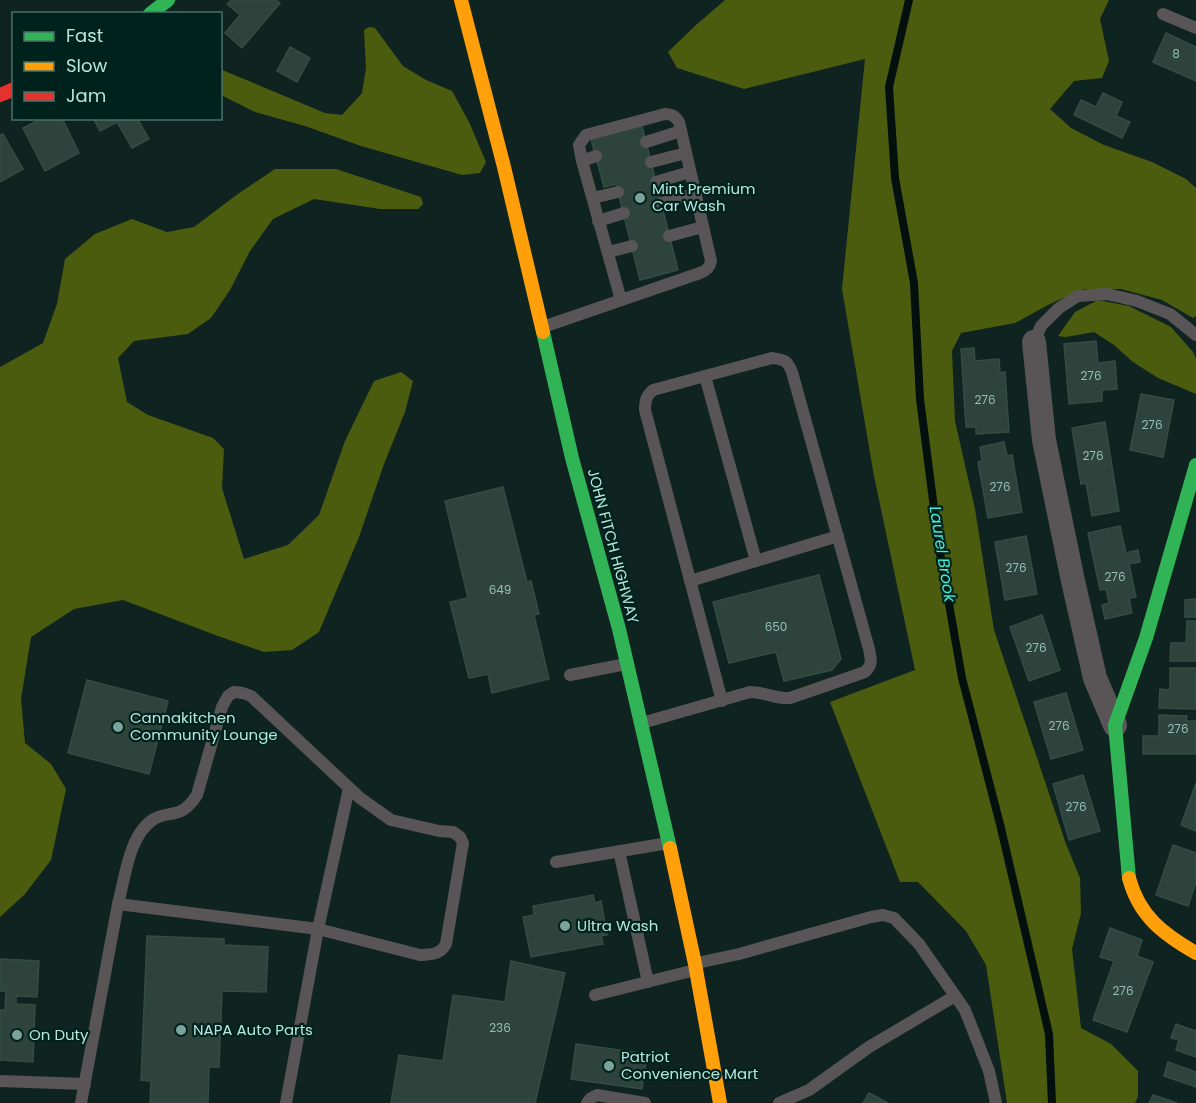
<svg xmlns="http://www.w3.org/2000/svg" width="1196" height="1103" viewBox="0 0 1196 1103" font-family="Poppins,sans-serif">
  <style>
    .forest { fill: #4c5c0f }
    .lines { fill: none; stroke-linecap: round; stroke-linejoin: round }
    .stream { stroke: #03100d; stroke-width: 8 }
    .building { fill: #2d433c; stroke: #324d44; stroke-width: 1.5 }
    .lane { stroke: #595557; stroke-width: 12 }
    .street { stroke: #595557; stroke-width: 24 }
    .fast { stroke: #30b455; stroke-width: 14 }
    .slow { stroke: #ff9f0a; stroke-width: 14 }
    .jam { stroke: #e5322d; stroke-width: 14 }
    .poi-dot { fill: #7ca39b; stroke: #00221d; stroke-width: 2 }
    .labels { text-anchor: middle; stroke-width: 4.5; stroke-linejoin: round; paint-order: stroke }
    .number-label { font-size: 12px; fill: #94beb5 }
    .poi-label { font-size: 15px; fill: #b6e7dd; stroke: #00221d; text-anchor: start }
    .street-label { font-size: 15px; fill: #b6e7dd; stroke: #00221d }
    .water-label { font-size: 16px; font-style: italic; fill: #47eed5; stroke: #00221d }
  </style>
  <rect width="100%" height="100%" fill="#0f2420"/>
  <g class="forest">
    <path d="M 725,0 L 1109,0 L 1100,19 L 1109,61 L 1102,78 L 1074,81 L 1050,109 L 1071,128 L 1104,145 L 1152,162 L 1186,179 L 1196,188 L 1196,316 L 1193,318 L 1162,300 L 1121,289 L 1083,289 L 1048,305 L 1015,323 L 961,333 L 952,351 L 955,421 L 975,509 L 994,630 L 1066,844 L 1080,878 L 1081,913 L 1072,949 L 1081,1028 L 1111,1044 L 1138,1071 L 1138,1096 L 1135,1103 L 1007,1103 L 986,965 L 966,931 L 918,882 L 900,882 L 830,702 L 915,670 L 874,476 L 842,289 L 865,59 L 744,89 L 677,68 L 668,52 L 696,25 Z"/>
    <path d="M 369,27 L 375,28 L 403,66 L 426,80 L 452,91 L 469,122 L 486,162 L 480,173 L 462,175 L 361,146 L 305,126 L 255,112 L 221,95 L 220,69 L 325,113 L 342,115 L 362,93 L 366,68 L 364,30 Z"/>
    <path d="M 275,169 L 336,169 L 421,197 L 423,204 L 418,209 L 380,209 L 314,199 L 273,219 L 250,251 L 230,290 L 211,318 L 188,334 L 134,341 L 118,358 L 127,402 L 148,415 L 213,438 L 224,449 L 222,488 L 244,559 L 288,545 L 319,515 L 345,441 L 374,381 L 401,372 L 413,381 L 405,412 L 384,464 L 359,537 L 319,632 L 292,650 L 264,652 L 218,636 L 123,600 L 74,609 L 31,637 L 21,699 L 25,743 L 51,764 L 66,789 L 51,860 L 25,894 L 0,917 L 0,367 L 43,343 L 57,304 L 65,259 L 95,234 L 132,219 L 167,232 L 194,227 L 235,196 Z"/>
    <path d="M 1098,300 L 1129,306 L 1171,327 L 1193,352 L 1196,359 L 1196,394 L 1158,378 L 1133,362 L 1114,345 L 1094,332 L 1066,337 L 1058,336 L 1075,312 Z"/>
  </g>
  <g class="lines">
    <path class="stream" d="M 909,0 L 889,87 L 895,178 L 914,283 L 920,399 L 939,547 L 962,678 L 1000,824 L 1049,1034 L 1052,1103"/>
  </g>
  <g class="building">
    <path d="M 231,0 L 276,0 L 280,3 L 242,48 L 225,33 L 240,15 L 227,4 Z"/>
    <path d="M 1166,33 L 1196,47 L 1196,81 L 1153,62 Z"/>
    <path d="M 290,47 L 310,58 L 297,82 L 277,71 Z"/>
    <path d="M 1103,93 L 1122,102 L 1116,116 L 1130,122 L 1122,138 L 1074,115 L 1081,100 L 1096,107 Z"/>
    <path d="M 35,118 L 62,118 L 79,153 L 45,171 L 23,128 L 37,121 Z"/>
    <path d="M 93,118 L 137,118 L 149,139 L 132,148 L 117,122 L 100,131 Z"/>
    <path d="M 642,126 L 678,270 L 640,280 L 616,184 L 604,187 L 591,139 Z"/>
    <path d="M 3,134 L 23,169 L 0,182 L 0,135 Z"/>
    <path d="M 1096,341 L 1098,363 L 1115,361 L 1117,389 L 1102,390 L 1102,401 L 1069,404 L 1064,344 Z"/>
    <path d="M 974,348 L 975,361 L 999,359 L 1000,373 L 1005,372 L 1009,432 L 976,434 L 976,427 L 966,427 L 961,349 Z"/>
    <path d="M 1141,394 L 1174,400 L 1163,457 L 1130,450 Z"/>
    <path d="M 1105,422 L 1119,511 L 1092,516 L 1086,483 L 1081,484 L 1072,428 Z"/>
    <path d="M 1004,442 L 1007,456 L 1012,455 L 1022,512 L 988,518 L 978,462 L 982,461 L 980,447 Z"/>
    <path d="M 503,487 L 527,582 L 531,581 L 539,614 L 534,615 L 549,679 L 492,693 L 488,674 L 469,678 L 450,602 L 468,598 L 445,501 Z"/>
    <path d="M 1120,526 L 1126,553 L 1138,550 L 1140,562 L 1129,564 L 1136,597 L 1129,598 L 1132,613 L 1105,619 L 1102,605 L 1109,603 L 1106,589 L 1100,590 L 1088,533 Z"/>
    <path d="M 1026,536 L 1037,594 L 1005,600 L 995,542 Z"/>
    <path d="M 819,575 L 841,659 L 832,670 L 784,681 L 776,652 L 729,663 L 713,602 Z"/>
    <path d="M 1196,599 L 1196,617 L 1185,617 L 1185,600 Z"/>
    <path d="M 1042,615 L 1060,670 L 1029,681 L 1010,627 Z"/>
    <path d="M 1187,621 L 1196,621 L 1196,661 L 1170,661 L 1171,643 L 1186,643 Z"/>
    <path d="M 1170,668 L 1196,668 L 1196,709 L 1159,708 L 1160,689 L 1170,690 Z"/>
    <path d="M 87,680 L 168,701 L 149,774 L 68,753 Z"/>
    <path d="M 1066,693 L 1083,750 L 1051,759 L 1034,702 Z"/>
    <path d="M 1159,715 L 1187,716 L 1186,721 L 1196,721 L 1196,754 L 1143,754 L 1143,736 L 1159,736 Z"/>
    <path d="M 1083,775 L 1100,831 L 1069,840 L 1053,784 Z"/>
    <path d="M 1196,783 L 1196,831 L 1181,825 Z"/>
    <path d="M 1173,845 L 1196,853 L 1196,882 L 1188,906 L 1156,895 Z"/>
    <path d="M 593,895 L 595,903 L 601,901 L 607,935 L 601,936 L 603,944 L 531,957 L 523,917 L 534,915 L 533,906 Z"/>
    <path d="M 1110,928 L 1142,940 L 1137,956 L 1153,962 L 1127,1032 L 1093,1020 L 1114,961 L 1100,957 Z"/>
    <path d="M 147,936 L 224,939 L 224,945 L 268,947 L 266,992 L 222,991 L 219,1067 L 209,1067 L 208,1103 L 150,1103 L 151,1081 L 141,1080 Z"/>
    <path d="M 0,959 L 39,961 L 37,997 L 16,996 L 16,1004 L 35,1005 L 33,1062 L 0,1060 L 0,1010 L 5,1010 L 6,991 L 0,991 Z"/>
    <path d="M 511,961 L 565,973 L 535,1103 L 391,1103 L 399,1055 L 443,1061 L 453,995 L 505,1002 Z"/>
    <path d="M 1176,1024 L 1196,1031 L 1196,1057 L 1176,1050 L 1179,1040 L 1171,1038 Z"/>
    <path d="M 576,1044 L 647,1054 L 642,1089 L 571,1079 Z"/>
    <path d="M 1168,1062 L 1196,1072 L 1196,1087 L 1164,1076 Z"/>
    <path d="M 869,1093 L 888,1103 L 863,1103 Z"/>
    <path d="M 1153,1095 L 1177,1103 L 1149,1103 Z"/>
  </g>
  <g class="lines">
    <g class="lane">
      <path d="M 1163,14 L 1196,28"/>
      <path d="M 646,142 L 681,131"/>
      <path d="M 582,161 L 596,156"/>
      <path d="M 651,162 L 686,153"/>
      <path d="M 656,182 L 690,172"/>
      <path d="M 593,198 L 618,192"/>
      <path d="M 661,203 L 696,194"/>
      <path d="M 598,221 L 624,213"/>
      <path d="M 669,236 L 703,227"/>
      <path d="M 608,252 L 632,246"/>
      <path d="M 543,327 L 700,273 C 706,271 710,268 711,261 L 679,122 C 675,116 672,114 665,114 L 586,135 L 579,145 L 582,161 L 621,300"/>
      <path d="M 1034,342 L 1041,326 L 1059,308 L 1078,296 L 1107,294 L 1137,301 L 1170,314 L 1196,335"/>
      <path d="M 705,376 L 756,561"/>
      <path d="M 690,581 L 838,536"/>
      <path d="M 570,675 L 626,664"/>
      <path d="M 642,723 L 750,692 C 764,692 776,699 790,698 L 865,672 C 873,664 871,660 869,649 L 792,372 C 787,360 785,360 772,358 L 653,390 C 646,396 645,401 645,410 L 722,701"/>
      <path d="M 619,851 L 648,982"/>
      <path d="M 556,862 L 668,843"/>
      <path d="M 118,904 C 125,878 129,834 154,819 C 161,814 172,815 181,811 C 188,808 193,801 197,795 L 222,707 L 228,696 L 234,692 L 243,693 L 251,696 L 360,798 L 391,820 L 439,831 L 453,832 L 460,837 L 463,843 L 446,944 C 440,955 432,954 420,955 L 318,929 L 349,788"/>
      <path d="M 697,963 L 739,954 L 871,917 L 883,915 L 894,918 L 919,944 L 965,1010 L 989,1071 L 996,1103"/>
      <path d="M 595,995 L 695,970"/>
      <path d="M 0,1081 L 85,1084"/>
      <path d="M 81,1103 L 118,904 L 318,929 L 286,1103"/>
      <path d="M 587,1103 L 591,1098 L 597,1095 L 645,1103"/>
      <path d="M 779,1103 L 809,1090 L 869,1047 L 955,996"/>
    </g>
    <path class="street" d="M 1034,342 L 1044,440 L 1073,581 L 1095,678 L 1115,725"/>
    <g class="fast">
      <path d="M 150,14 L 168,0"/>
      <path d="M 543,332 L 572,458 L 619,629 L 670,848"/>
      <path d="M 1129,878 L 1115,725 L 1146,638 L 1196,465"/>
    </g>
    <g class="slow">
      <path d="M 461,0 L 504,167 L 543,332"/>
      <path d="M 670,848 L 695,964 L 720,1103"/>
      <path d="M 1129,878 C 1139,916 1163,934 1196,953"/>
    </g>
    <path class="jam" d="M 0,95 L 14,89"/>
  </g>
  <g class="poi-dot">
    <circle cx="640" cy="198" r="6"/>
    <circle cx="118" cy="727" r="6"/>
    <circle cx="565" cy="926" r="6"/>
    <circle cx="181" cy="1030" r="6"/>
    <circle cx="17" cy="1035" r="6"/>
    <circle cx="609" cy="1066" r="6"/>
  </g>
  <g class="labels">
    <g class="number-label">
      <text x="1176" y="58">8</text>
      <text x="1091" y="380">276</text>
      <text x="985" y="404">276</text>
      <text x="1152" y="429">276</text>
      <text x="1093" y="460">276</text>
      <text x="1000" y="491">276</text>
      <text x="1016" y="572">276</text>
      <text x="1115" y="581">276</text>
      <text x="500" y="594">649</text>
      <text x="776" y="631">650</text>
      <text x="1036" y="652">276</text>
      <text x="1059" y="730">276</text>
      <text x="1178" y="733">276</text>
      <text x="1076" y="811">276</text>
      <text x="1123" y="995">276</text>
      <text x="500" y="1032">236</text>
    </g>
    <g class="poi-label">
      <text x="652" y="194">Mint Premium<tspan x="652" dy="17">Car Wash</tspan></text>
      <text x="130" y="723">Cannakitchen<tspan x="130" dy="17">Community Lounge</tspan></text>
      <text x="577" y="931">Ultra Wash</text>
      <text x="193" y="1035">NAPA Auto Parts</text>
      <text x="29" y="1040">On Duty</text>
      <text x="621" y="1062">Patriot<tspan x="621" dy="17">Convenience Mart</tspan></text>
    </g>
    <g class="street-label">
      <text transform="translate(613 546) rotate(75)" y="5">JOHN FITCH HIGHWAY</text>
    </g>
    <g class="water-label">
      <text transform="translate(943 554) rotate(81)" y="6">Laurel Brook</text>
    </g>
  </g>
  <rect x="12" y="12" width="210" height="108" fill="#00221d" stroke="#49716a" stroke-width="1.5"/>
  <rect x="24" y="32" width="30" height="9" fill="#30b455" stroke="#49716a" stroke-width="1.5"/>
  <text x="66" y="42" font-size="18" fill="#b6e7dd">Fast</text>
  <rect x="24" y="62" width="30" height="9" fill="#ff9f0a" stroke="#49716a" stroke-width="1.5"/>
  <text x="66" y="72" font-size="18" fill="#b6e7dd">Slow</text>
  <rect x="24" y="92" width="30" height="9" fill="#e5322d" stroke="#49716a" stroke-width="1.5"/>
  <text x="66" y="102" font-size="18" fill="#b6e7dd">Jam</text>
</svg>
